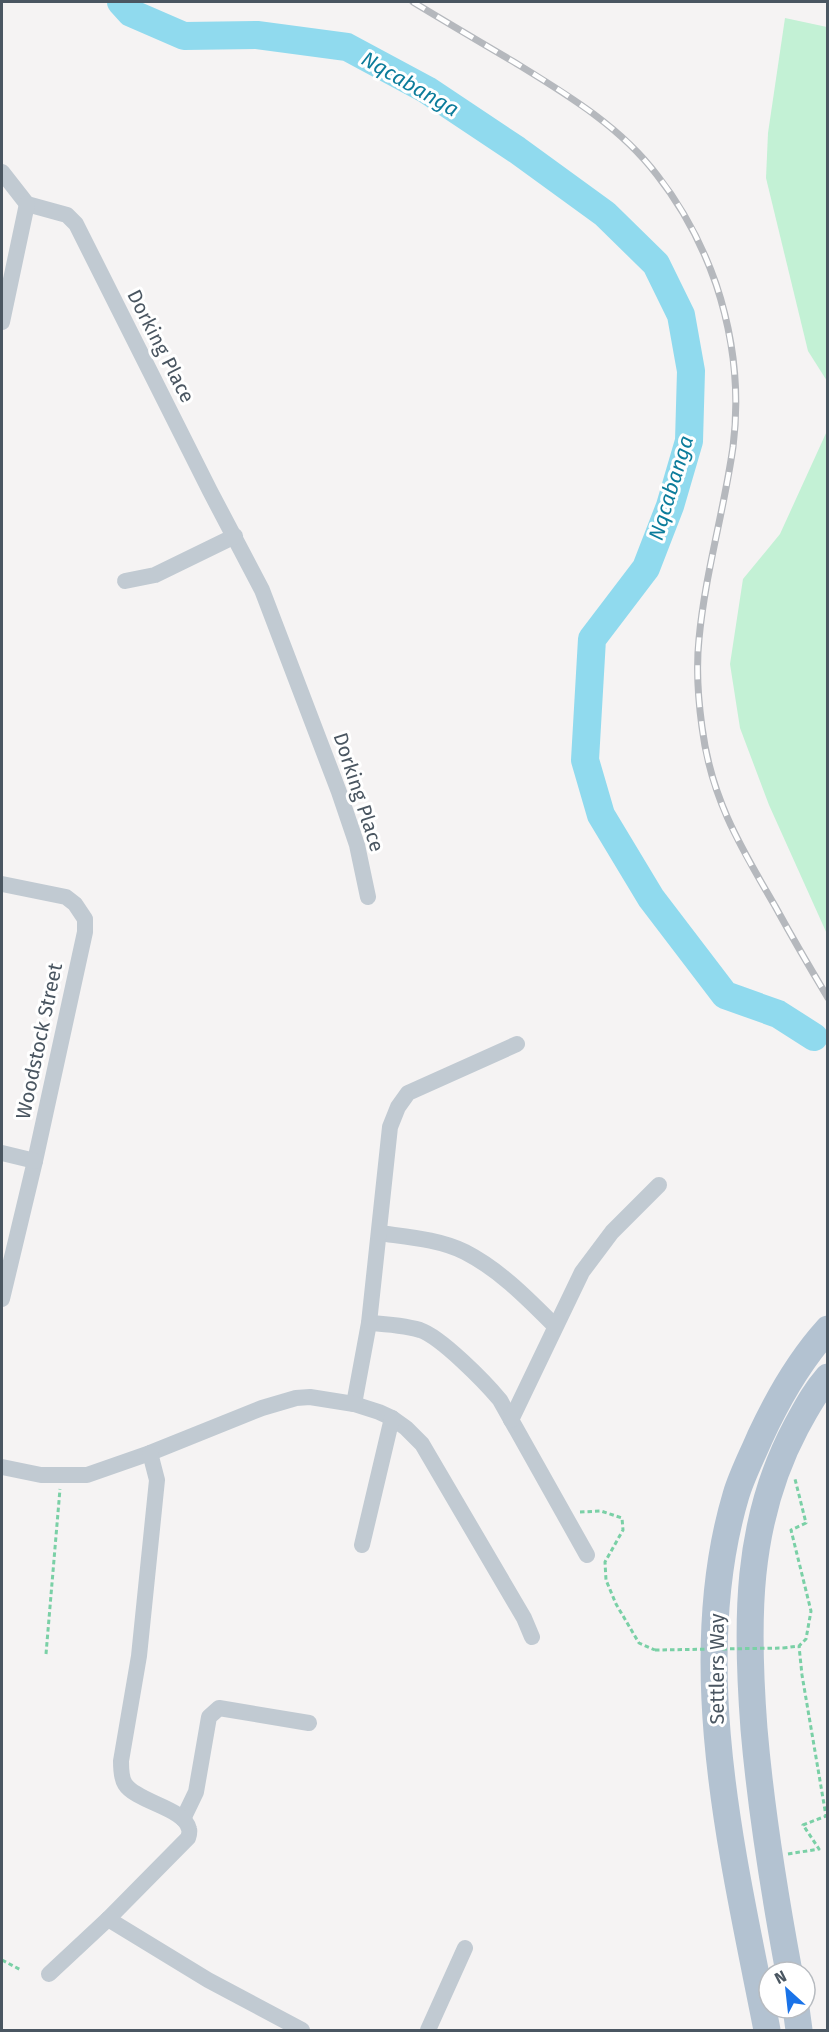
<svg xmlns="http://www.w3.org/2000/svg" width="829" height="2032" viewBox="0 0 829 2032" font-family="'Fira Sans',sans-serif">
  <style>
    .green { fill: #c3f1d5 }
    .lines { fill: none; stroke-linecap: round; stroke-linejoin: round }
    .river { stroke: #90daee; stroke-width: 28 }
    .path { stroke: #7ad0a6; stroke-width: 3; stroke-dasharray: 4.5 3; stroke-linecap: butt }
    .minor { stroke: #c1cad2; stroke-width: 16 }
    .primary { stroke: #b3c2d1; stroke-width: 27 }
    .rail-casing { stroke: #b5b8bd; stroke-width: 7 }
    .rail { stroke: #fff; stroke-width: 4.5; stroke-dasharray: 14; stroke-linecap: butt }
    .path-bridge { stroke: #7ad0a6; stroke-width: 3; stroke-dasharray: 4.5 3; stroke-linecap: butt }
    .labels { text-anchor: middle; stroke-width: 6; stroke-linejoin: round; paint-order: stroke }
    .street-label { font-size: 20px; fill: #4a5661; stroke: #fff }
    .water-label { font-size: 21px; font-style: italic; fill: #0c7c9b; stroke: #fff }
  </style>
  <rect width="100%" height="100%" fill="#f5f3f3"/>
  <g class="green">
    <path d="M 785,18 L 827,27 L 827,381 L 808,351 L 766,178 L 768,133 Z"/>
    <path d="M 827,431 L 827,934 L 769,805 L 740,728 L 730,664 L 743,579 L 780,534 Z"/>
  </g>
  <g class="lines">
    <path class="river" d="M 121,2 L 131,13 L 184,36 L 257,35 L 347,47 L 427,90 L 517,150 L 605,214 L 656,264 L 681,315 L 691,371 L 689,441 L 670,506 L 646,568 L 592,639 L 585,760 L 601,815 L 651,898 L 725,995 L 778,1014 L 814,1037"/>
    <g class="path">
      <path d="M 580,1512 L 601,1511 L 622,1518 L 623,1530 L 605,1562 L 606,1580 L 616,1604 L 639,1643 L 655,1650"/>
      <path d="M 783,1648 L 799,1646 L 806,1639 L 811,1611 L 791,1530 L 806,1523 L 795,1479"/>
      <path d="M 46,1654 L 60,1489"/>
      <path d="M 788,1854 L 819,1849 L 803,1825 L 826,1816 L 802,1675 L 799,1646"/>
      <path d="M 2,1960 L 21,1970"/>
    </g>
    <g class="minor">
      <path d="M 2,172 L 27,204"/>
      <path d="M 27,204 L 67,215 L 76,224 L 210,491 L 262,590 L 339,792 L 357,845 L 368,897"/>
      <path d="M 2,322 L 27,204"/>
      <path d="M 125,581 L 155,575 L 235,536"/>
      <path d="M 2,884 L 66,897 L 75,904 L 85,919 L 85,932 L 35,1161 L 2,1299"/>
      <path d="M 2,1153 L 35,1161"/>
      <path d="M 379,1233 C 407,1237 439,1239 465,1252 C 500,1270 528,1299 555,1326"/>
      <path d="M 369,1323 C 386,1324 403,1325 420,1330 C 441,1337 485,1382 500,1400 L 587,1555"/>
      <path d="M 354,1404 L 369,1323 L 390,1127 L 398,1107 L 408,1093 L 517,1044"/>
      <path d="M 511,1420 L 582,1272 L 612,1232 L 659,1185"/>
      <path d="M 2,1467 L 41,1475 L 87,1475 L 150,1453 L 262,1408 L 296,1398 L 310,1397 L 354,1404 L 379,1412 L 392,1418 L 406,1428 L 422,1444 L 524,1618 L 532,1637"/>
      <path d="M 362,1545 L 392,1418"/>
      <path d="M 183,1819 L 196,1792 L 209,1717 L 219,1708 L 309,1723"/>
      <path d="M 108,1919 L 208,1980 L 302,2030"/>
      <path d="M 49,1974 L 108,1919 L 188,1838 C 189,1835 190,1832 189,1829 C 185,1808 136,1802 125,1784 C 121,1778 121,1768 121,1761 L 139,1656 L 157,1480 L 150,1453"/>
      <path d="M 428,2030 L 465,1948"/>
    </g>
    <g class="primary">
      <path d="M 789,1972 C 774,1891 761,1811 754,1729 C 746,1623 745,1523 796,1427 C 806,1409 814,1393 828,1377"/>
      <path d="M 796,2008 L 799,2030"/>
      <path d="M 767,2030 C 734,1861 685,1666 736,1495 C 742,1475 752,1456 760,1437 C 778,1398 799,1361 828,1329"/>
    </g>
    <defs>
      <path id="rail" d="M 413,2 C 446,22 480,42 514,62 C 566,94 620,126 657,175 C 683,208 702,244 716,284 C 733,335 740,392 733,447 C 724,511 705,574 699,639 C 696,668 698,698 702,727 C 711,798 740,846 775,906 C 792,937 810,968 828,998"/>
    </defs>
    <use href="#rail" class="rail-casing"/>
    <use href="#rail" class="rail"/>
    <path class="path-bridge" d="M 655,1650 L 783,1648"/>
  </g>
  <g class="labels">
    <g class="street-label">
      <text transform="translate(161 346) rotate(63)" y="7">Dorking Place</text>
      <text transform="translate(359 792) rotate(72)" y="7">Dorking Place</text>
      <text transform="translate(39 1041) rotate(-78)" y="7">Woodstock Street</text>
      <text transform="translate(717 1669) rotate(-90)" y="7">Settlers Way</text>
    </g>
    <g class="water-label">
      <text transform="translate(410 84) rotate(30)" y="7">Nqcabanga</text>
      <text transform="translate(671 488) rotate(-73)" y="7">Nqcabanga</text>
    </g>
  </g>
  <rect width="829" height="2032" fill="none" stroke="#4a5661" stroke-width="6"/>
  <g transform="translate(787 1990) rotate(333)"><circle r="28" fill="#ffffff" stroke="#b7bbc0" stroke-width="1.5"/>
  <path d="M0-4.5L10 22L0 15L-10 22Z" fill="#1a73e8"/>
  <text y="-9" font-size="16" font-weight="bold" text-anchor="middle" fill="#4a5661">N</text>
  </g>
</svg>
